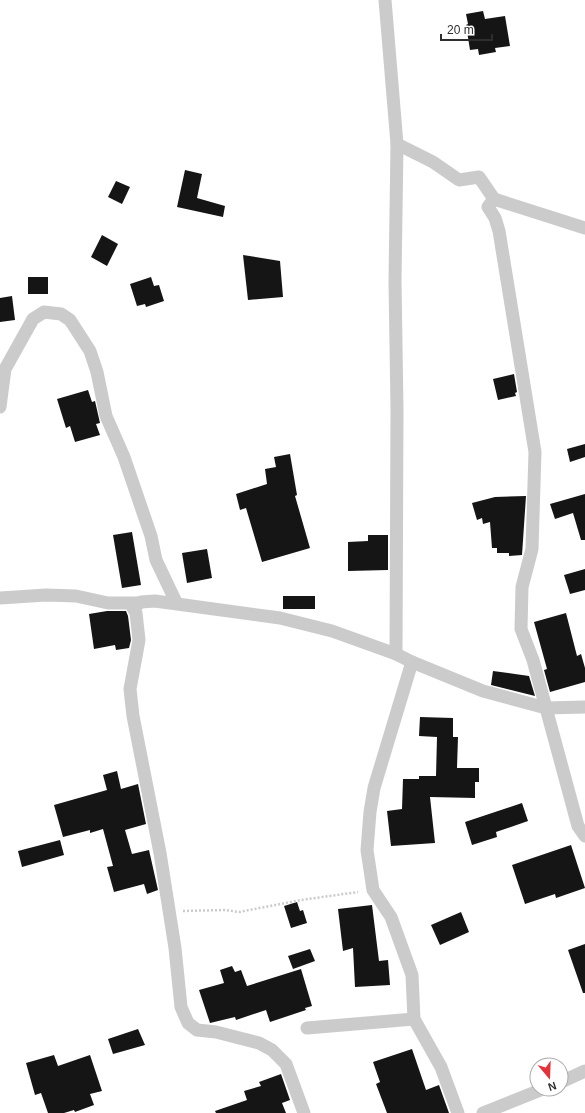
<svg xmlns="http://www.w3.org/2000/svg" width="585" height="1113" viewBox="0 0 585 1113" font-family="Helvetica,sans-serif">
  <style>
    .building { fill: #151515 }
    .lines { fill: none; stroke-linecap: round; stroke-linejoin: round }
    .path { stroke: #cbcbcb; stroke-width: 2.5; stroke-dasharray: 2 2; stroke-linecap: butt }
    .street { stroke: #cbcbcb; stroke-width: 13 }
  </style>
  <rect width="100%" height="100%" fill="#fff"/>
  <g class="building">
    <path d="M 483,11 L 485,19 L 505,16 L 510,46 L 495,48 L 496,52 L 479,55 L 478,49 L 470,50 L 466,25 L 468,24 L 466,14 Z"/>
    <path d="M 185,170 L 202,174 L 197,198 L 225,206 L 223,217 L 177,207 Z"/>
    <path d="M 116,181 L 130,187 L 122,204 L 108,197 Z"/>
    <path d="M 102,235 L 118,244 L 107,266 L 91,257 Z"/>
    <path d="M 243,255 L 280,261 L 283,297 L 248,300 Z"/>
    <rect x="28" y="277" width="20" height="17"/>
    <path d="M 151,277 L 154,286 L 159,285 L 164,301 L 146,307 L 145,304 L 137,306 L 130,284 Z"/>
    <path d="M 12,296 L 15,320 L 0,322 L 0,298 Z"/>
    <path d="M 514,374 L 517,392 L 515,393 L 516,396 L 498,400 L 493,379 Z"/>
    <path d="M 88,390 L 92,402 L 95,401 L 100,423 L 96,424 L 100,435 L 75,442 L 70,426 L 66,428 L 57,399 Z"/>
    <path d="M 585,444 L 585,457 L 570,462 L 567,449 Z"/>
    <path d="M 290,454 L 297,495 L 295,496 L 310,548 L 262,562 L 246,508 L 240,510 L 236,494 L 267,484 L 265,469 L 276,467 L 274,457 Z"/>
    <path d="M 585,494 L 585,540 L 581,540 L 573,513 L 555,519 L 550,504 Z"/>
    <path d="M 526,496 L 522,555 L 509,556 L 509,553 L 497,553 L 497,548 L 492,548 L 490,522 L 483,524 L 482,518 L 477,520 L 472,503 L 495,497 Z"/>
    <path d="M 132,532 L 141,585 L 122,588 L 113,535 Z"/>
    <path d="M 368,535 L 388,535 L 388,570 L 348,571 L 348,542 L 368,541 Z"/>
    <path d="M 207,549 L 212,578 L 187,583 L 182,553 Z"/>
    <path d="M 585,569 L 585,590 L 570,594 L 564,575 Z"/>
    <rect x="283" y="596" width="32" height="13"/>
    <path d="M 107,611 L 126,611 L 128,616 L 131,640 L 129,648 L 116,650 L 115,645 L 94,649 L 89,614 Z"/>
    <path d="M 566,613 L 577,656 L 581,654 L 585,668 L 585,682 L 550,692 L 544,670 L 547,669 L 534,622 Z"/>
    <path d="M 493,671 L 529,676 L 535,696 L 491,685 Z"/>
    <path d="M 420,717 L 453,718 L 453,737 L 458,737 L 457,768 L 479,768 L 479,782 L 475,782 L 475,798 L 430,797 L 435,843 L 391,846 L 387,811 L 402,809 L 403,779 L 419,779 L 419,776 L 436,776 L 437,737 L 419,736 Z"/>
    <path d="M 117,771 L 121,789 L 138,784 L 146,824 L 125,830 L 132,854 L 149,850 L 158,890 L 147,894 L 144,884 L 114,892 L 107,867 L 113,866 L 103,829 L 90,833 L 90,830 L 63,837 L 54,805 L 107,790 L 103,775 Z"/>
    <path d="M 522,803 L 528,821 L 496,832 L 497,837 L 472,845 L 465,822 Z"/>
    <path d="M 60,840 L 64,855 L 22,867 L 18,851 Z"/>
    <path d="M 571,845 L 585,888 L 556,898 L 555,894 L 525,904 L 512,865 Z"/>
    <path d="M 297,902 L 300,911 L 303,910 L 307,923 L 291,928 L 284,906 Z"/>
    <path d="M 372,905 L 379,961 L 388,960 L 390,985 L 355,987 L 353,948 L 343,951 L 338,909 Z"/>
    <path d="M 461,912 L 469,932 L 440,945 L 431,925 Z"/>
    <path d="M 585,944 L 585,993 L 583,993 L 568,950 Z"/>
    <path d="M 310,949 L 315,961 L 293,969 L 288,956 Z"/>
    <path d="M 232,966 L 235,972 L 241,970 L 247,986 L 301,969 L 312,1006 L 305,1008 L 306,1010 L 270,1022 L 266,1010 L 236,1020 L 235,1017 L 210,1023 L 199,990 L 224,983 L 220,970 Z"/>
    <path d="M 138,1029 L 145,1045 L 113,1054 L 108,1039 Z"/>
    <path d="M 412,1049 L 426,1090 L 439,1085 L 449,1113 L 387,1113 L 376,1084 L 380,1082 L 373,1062 Z"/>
    <path d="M 54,1055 L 58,1066 L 90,1055 L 102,1091 L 90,1094 L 94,1105 L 75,1112 L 74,1110 L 64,1113 L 48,1113 L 41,1093 L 35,1095 L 26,1063 Z"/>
    <path d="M 281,1074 L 290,1100 L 282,1103 L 286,1113 L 216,1113 L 215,1111 L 247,1100 L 244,1091 L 261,1086 L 259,1082 Z"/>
  </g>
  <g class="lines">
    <path class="path" d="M 183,911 L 225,910 L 239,912 L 301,900 L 358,892"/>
    <g class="street">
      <path d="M 385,0 L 397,144 L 395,281 L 397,409 L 396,654"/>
      <path d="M 397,144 L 433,162 L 459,180 L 479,177 L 494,199 L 488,207 L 495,218 L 499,231 L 535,452 L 532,549 L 522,587 L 521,629 L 533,660 L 578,826 L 585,836"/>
      <path d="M 494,199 L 585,228"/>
      <path d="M 0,407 L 5,369 L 33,319 L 44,312 L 61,314 L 70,320 L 90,351 L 97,372 L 106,416 L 124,457 L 151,536 L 156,560 L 176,602"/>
      <path d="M 0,598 L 46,595 L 76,596 L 108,603 L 138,603"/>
      <path d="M 412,662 L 374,788 L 370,812 L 367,850 L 373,890 L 391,917 L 412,975 L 414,1019 L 441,1067 L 458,1113"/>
      <path d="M 307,1028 L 414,1019"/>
      <path d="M 561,1082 L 585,1071"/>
      <path d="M 304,1113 L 286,1064 L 272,1050 L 259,1043 L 216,1032 L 197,1030 L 188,1023 L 181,1007 L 175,948 L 160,853 L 133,716 L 130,689 L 139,640 L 136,613 L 133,608 L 141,602 L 155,601 L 280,618 L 332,631 L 396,654 L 412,662 L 483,691 L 546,708 L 585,707"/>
      <path d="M 483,1113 L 543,1089"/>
    </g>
  </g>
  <g transform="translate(549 1077) rotate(161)"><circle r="19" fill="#ffffff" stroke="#ababab"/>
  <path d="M0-3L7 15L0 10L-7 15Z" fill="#e5313a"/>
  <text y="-6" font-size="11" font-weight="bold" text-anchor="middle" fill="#2e2e2e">N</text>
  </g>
  <path d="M441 34v6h51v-6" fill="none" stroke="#2e2e2e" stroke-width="2"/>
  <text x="447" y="34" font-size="12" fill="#2e2e2e" stroke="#ffffff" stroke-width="3" paint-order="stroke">20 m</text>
</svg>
